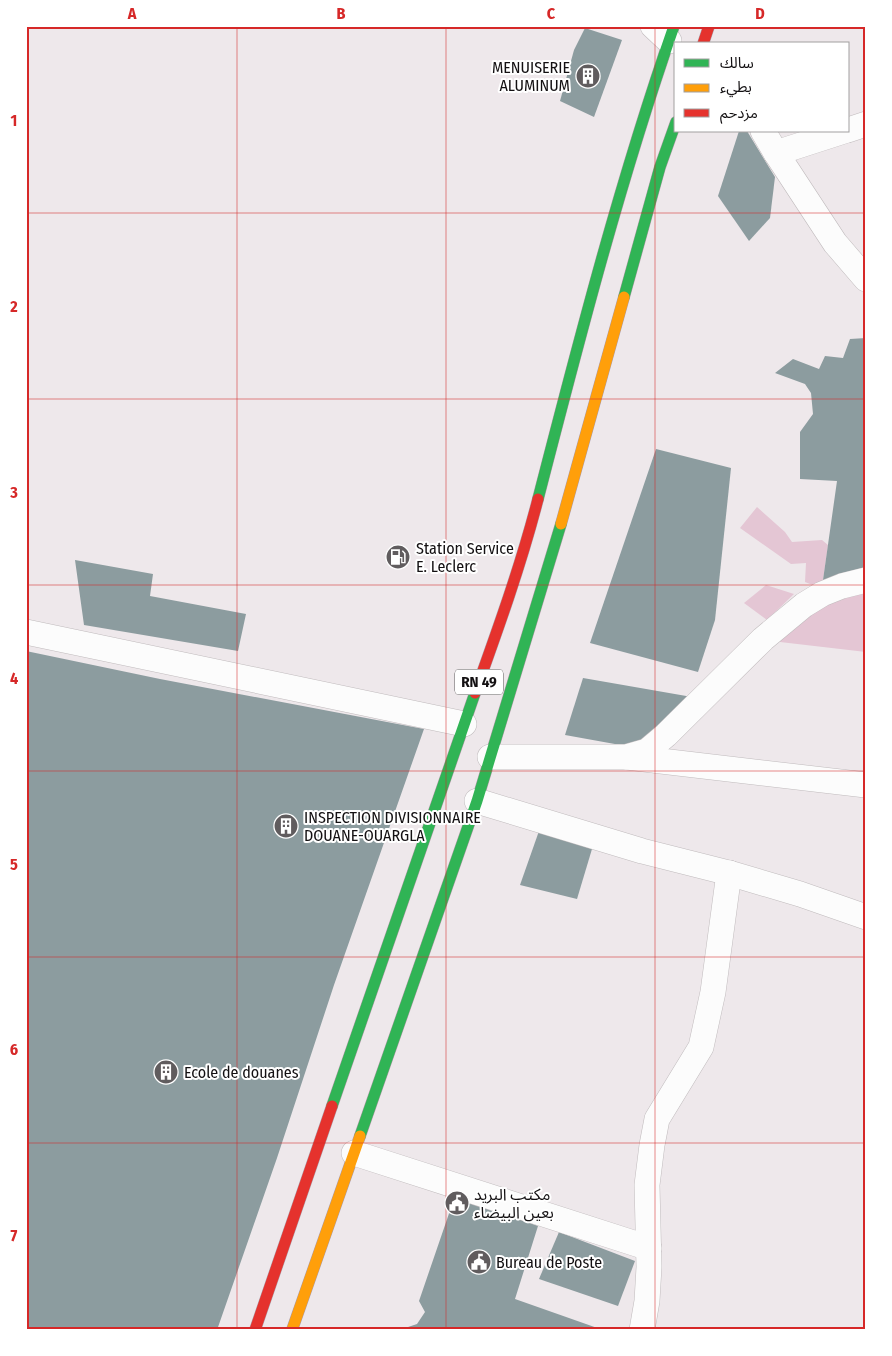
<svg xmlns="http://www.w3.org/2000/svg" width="892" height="1356" viewBox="0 0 892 1356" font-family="'Fira Sans Condensed','Noto Sans Arabic',sans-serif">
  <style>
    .green { fill: #e4c6d4 }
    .building { fill: #8c9c9f }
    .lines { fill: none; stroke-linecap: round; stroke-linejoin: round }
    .street-casing { stroke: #c0bbbd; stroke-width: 26 }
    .fast-casing { stroke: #ac9aa4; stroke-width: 12 }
    .slow-casing { stroke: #ac9aa4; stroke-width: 12 }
    .jam-casing { stroke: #ac9aa4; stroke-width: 12 }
    .street { stroke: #fcfcfc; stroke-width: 25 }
    .fast { stroke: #30b455; stroke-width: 11 }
    .slow { stroke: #ff9f0a; stroke-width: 11 }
    .jam { stroke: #e5322d; stroke-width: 11 }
    .grid { fill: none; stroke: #d62828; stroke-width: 1; stroke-opacity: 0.55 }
    .labels { text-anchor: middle; stroke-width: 4; stroke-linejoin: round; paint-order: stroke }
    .shield { fill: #fff; stroke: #5a5859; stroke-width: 1 }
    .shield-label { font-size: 15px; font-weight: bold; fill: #131012 }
    .poi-label { font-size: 16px; fill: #131012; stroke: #fff; text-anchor: start }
    .neatline { fill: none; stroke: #d62828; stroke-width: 2 }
    .grid-label { font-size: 16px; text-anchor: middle; font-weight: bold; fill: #d62828 }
  </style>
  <rect width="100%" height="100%" fill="#eee8eb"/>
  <g class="green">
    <path d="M 757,507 L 785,532 L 792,542 L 822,540 L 828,545 L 823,580 L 815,586 L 805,582 L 806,563 L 791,564 L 740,528 Z"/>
    <path d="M 766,585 L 794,594 L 767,620 L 744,603 Z"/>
    <path d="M 866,589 L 866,652 L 780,642 L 779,633 L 844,591 Z"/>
  </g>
  <g class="building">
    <path d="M 585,28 L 622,40 L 594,117 L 560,101 L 574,50 Z"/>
    <path d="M 739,131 L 747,131 L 775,177 L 770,218 L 749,241 L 718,196 Z"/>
    <path d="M 866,338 L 866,571 L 823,580 L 837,481 L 800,479 L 800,432 L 813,414 L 811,393 L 805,384 L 775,373 L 793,359 L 819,369 L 825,356 L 843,358 L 850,339 Z"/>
    <path d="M 656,449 L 731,468 L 715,620 L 698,672 L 590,643 Z"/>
    <path d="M 75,560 L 153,574 L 150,596 L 246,614 L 238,651 L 84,625 Z"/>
    <path d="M 26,651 L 160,679 L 424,729 L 334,985 L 277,1158 L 217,1330 L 26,1329 Z"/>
    <path d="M 583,678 L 692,697 L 637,748 L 565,735 Z"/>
    <path d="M 539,831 L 592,849 L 577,899 L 520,885 Z"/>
    <path d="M 455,1196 L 538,1226 L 515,1299 L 603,1330 L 407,1330 L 408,1327 L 417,1324 L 425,1312 L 419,1301 Z"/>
    <path d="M 559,1232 L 635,1261 L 618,1306 L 539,1279 Z"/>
  </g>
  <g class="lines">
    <defs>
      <g id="street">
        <path d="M 653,26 L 669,41"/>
        <path d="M 848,130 L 866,124"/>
        <path d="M 763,131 L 776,153 L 835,243 L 866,279"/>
        <path d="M 776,153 L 844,131"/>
        <path d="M 26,632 L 464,724"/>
        <path d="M 490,757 L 626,757 L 647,751 L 666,735 L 763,639 L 804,605 L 822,594 L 842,586 L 866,580"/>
        <path d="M 627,757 L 866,785"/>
        <path d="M 477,801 L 642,851 L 729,873 L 800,894 L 866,917"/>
        <path d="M 354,1153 L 649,1248"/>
        <path d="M 642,1330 L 647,1301 L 649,1267 L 647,1185 L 652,1145 L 657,1119 L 701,1047 L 713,992 L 729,873"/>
      </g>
      <g id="fast">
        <path d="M 624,297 L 660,167 L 676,122"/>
        <path d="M 538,499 C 579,340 620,181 674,26"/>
        <path d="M 332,1106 L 475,693"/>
        <path d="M 360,1136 L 477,801 L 561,524"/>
      </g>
      <g id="slow">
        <path d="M 561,524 L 624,297"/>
        <path d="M 292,1330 L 360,1136"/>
      </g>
      <g id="jam">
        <path d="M 703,44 L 709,26"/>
        <path d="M 475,693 C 498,629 521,565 538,499"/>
        <path d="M 255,1330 L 332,1106"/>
      </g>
    </defs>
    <use href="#street" class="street-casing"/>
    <use href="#fast" class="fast-casing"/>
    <use href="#slow" class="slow-casing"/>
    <use href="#jam" class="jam-casing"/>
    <use href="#street" class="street"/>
    <use href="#fast" class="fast"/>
    <use href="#slow" class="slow"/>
    <use href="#jam" class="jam"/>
  </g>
  <path class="grid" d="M 237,26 L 237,1330M 446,26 L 446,1330M 655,26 L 655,1330M 26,213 L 866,213M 26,399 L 866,399M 26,585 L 866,585M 26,771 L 866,771M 26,957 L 866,957M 26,1143 L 866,1143"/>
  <defs>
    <symbol id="building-disc" viewBox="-11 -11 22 22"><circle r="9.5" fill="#605c5e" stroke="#fff"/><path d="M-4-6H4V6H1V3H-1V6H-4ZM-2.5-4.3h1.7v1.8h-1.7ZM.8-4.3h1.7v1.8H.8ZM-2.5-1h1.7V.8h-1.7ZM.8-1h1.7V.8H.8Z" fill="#fff"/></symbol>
    <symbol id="fuel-disc" viewBox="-11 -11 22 22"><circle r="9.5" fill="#605c5e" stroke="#fff"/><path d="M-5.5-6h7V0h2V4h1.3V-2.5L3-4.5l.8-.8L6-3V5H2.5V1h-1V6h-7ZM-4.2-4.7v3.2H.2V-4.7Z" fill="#fff"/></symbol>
    <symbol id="civic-disc" viewBox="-11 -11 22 22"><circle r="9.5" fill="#605c5e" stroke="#fff"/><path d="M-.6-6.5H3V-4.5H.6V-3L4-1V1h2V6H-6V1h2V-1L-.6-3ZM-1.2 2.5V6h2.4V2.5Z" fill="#fff"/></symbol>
  </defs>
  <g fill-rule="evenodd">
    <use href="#building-disc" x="574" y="62" width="28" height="28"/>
    <use href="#fuel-disc" x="384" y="543" width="28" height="28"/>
    <use href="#building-disc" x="272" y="812" width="28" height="28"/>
    <use href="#building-disc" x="152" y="1058" width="28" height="28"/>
    <use href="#civic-disc" x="443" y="1189" width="28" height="28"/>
    <use href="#civic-disc" x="465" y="1248" width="28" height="28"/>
  </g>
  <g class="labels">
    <rect class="shield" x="455" y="669.5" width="48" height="25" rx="4"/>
    <g class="shield-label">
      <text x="479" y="687">RN 49</text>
    </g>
    <g class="poi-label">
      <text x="570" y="73" text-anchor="end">MENUISERIE<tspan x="570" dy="18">ALUMINUM</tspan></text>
      <text x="416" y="554">Station Service<tspan x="416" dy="18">E. Leclerc</tspan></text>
      <text x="304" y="823">INSPECTION DIVISIONNAIRE<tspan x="304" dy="18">DOUANE-OUARGLA</tspan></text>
      <text x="184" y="1078">Ecole de douanes</text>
      <text x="474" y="1200">مكتب البريد<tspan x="474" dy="18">بعين البيضاء</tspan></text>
      <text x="496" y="1268">Bureau de Poste</text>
    </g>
  </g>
  <rect width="892" height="1356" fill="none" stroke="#ffffff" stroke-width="55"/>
  <rect x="674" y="42" width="175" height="90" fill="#ffffff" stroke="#a19fa0"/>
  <rect x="684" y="59" width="25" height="8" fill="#30b455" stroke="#a19fa0"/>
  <text x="720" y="68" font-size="15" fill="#131012">سالك</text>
  <rect x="684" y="84" width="25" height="8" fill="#ff9f0a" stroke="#a19fa0"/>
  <text x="720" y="92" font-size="15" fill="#131012">بطيء</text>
  <rect x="684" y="109" width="25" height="8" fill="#e5322d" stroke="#a19fa0"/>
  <text x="720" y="118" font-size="15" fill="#131012">مزدحم</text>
  <rect x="28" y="28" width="836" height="1300" class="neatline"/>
  <g class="grid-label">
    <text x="132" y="19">A</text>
    <text x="341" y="19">B</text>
    <text x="551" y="19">C</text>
    <text x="760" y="19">D</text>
    <text x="14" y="126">1</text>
    <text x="14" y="312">2</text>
    <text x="14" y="498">3</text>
    <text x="14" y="684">4</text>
    <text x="14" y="870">5</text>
    <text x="14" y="1055">6</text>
    <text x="14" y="1241">7</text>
  </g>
</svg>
